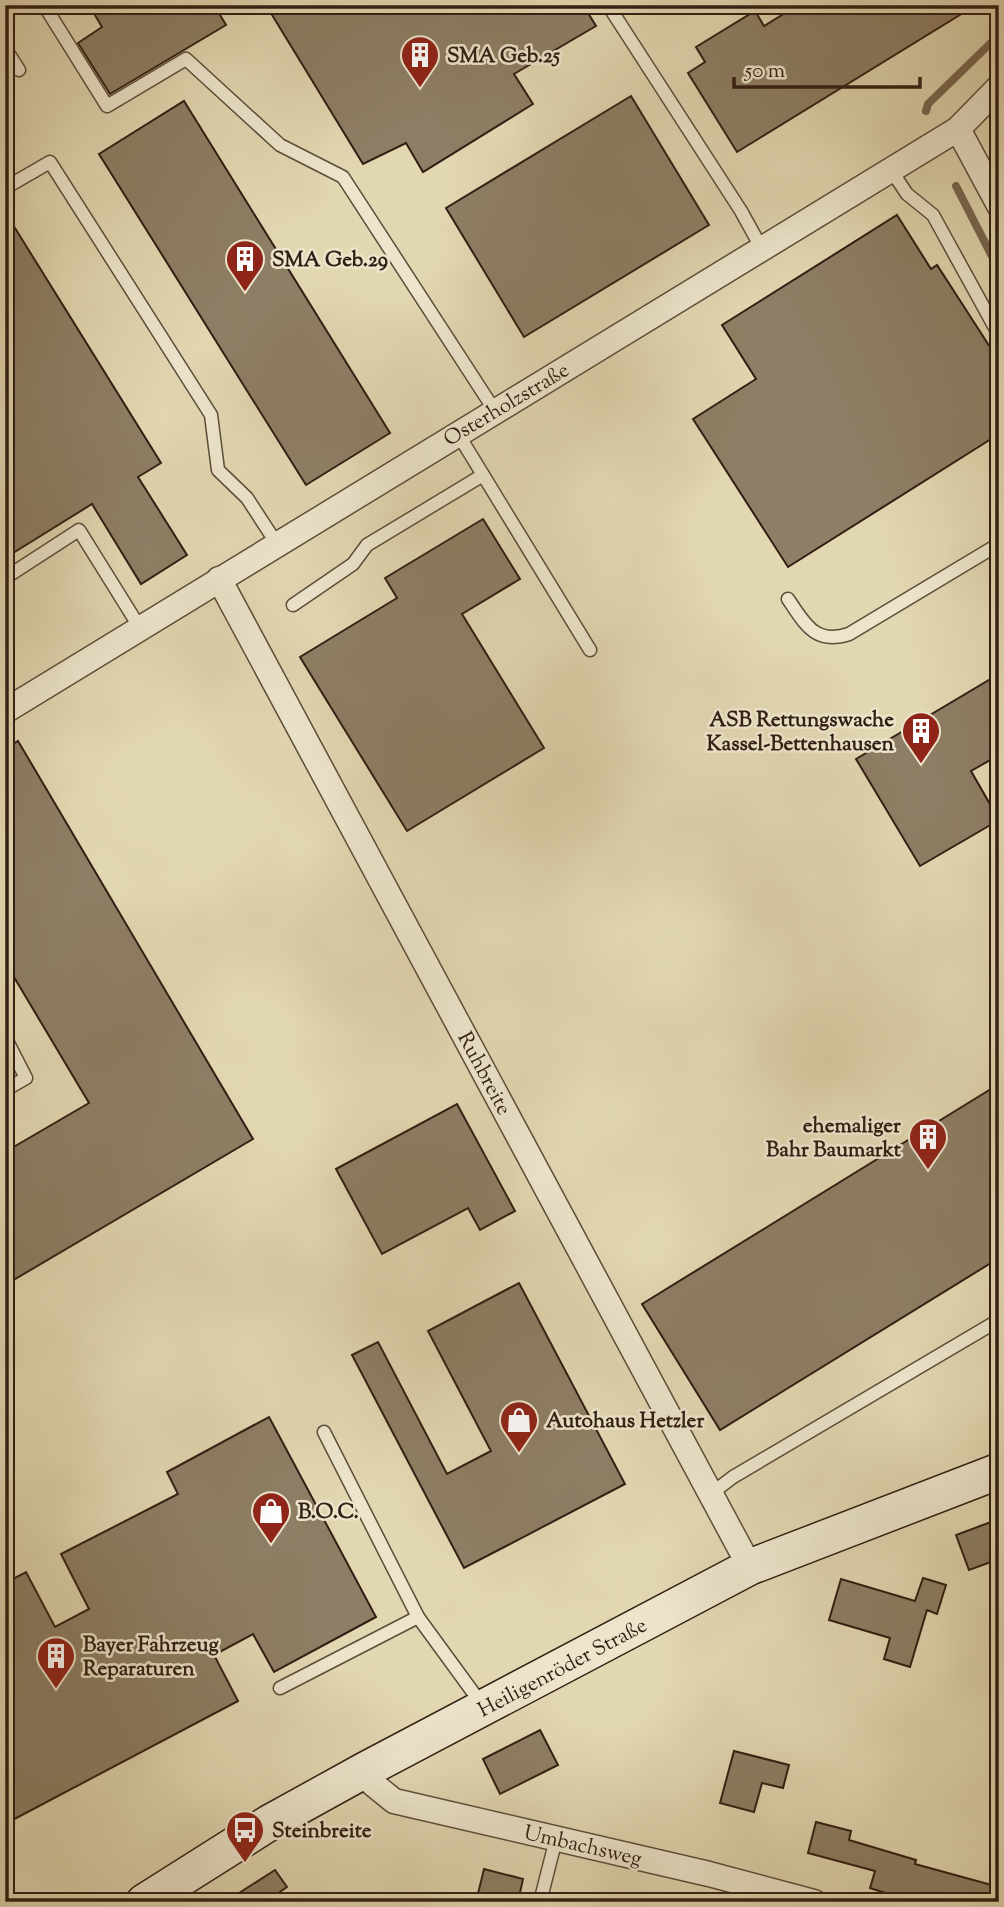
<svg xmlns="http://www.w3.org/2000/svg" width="1004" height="1907" viewBox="0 0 1004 1907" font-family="'Sorts Mill Goudy',serif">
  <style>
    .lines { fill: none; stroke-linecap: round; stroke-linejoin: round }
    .stream { stroke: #776751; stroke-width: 8 }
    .building { fill: #8d7e65; stroke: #311e13; stroke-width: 2 }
    .lane-casing { stroke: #5d4c3a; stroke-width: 15 }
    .street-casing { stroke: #5d4c3a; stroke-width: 27 }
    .secondary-casing { stroke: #311e13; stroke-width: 38 }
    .lane { stroke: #ece5cc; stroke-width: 12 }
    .street { stroke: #ece5cc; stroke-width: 24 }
    .secondary { stroke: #ece5cc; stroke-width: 35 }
    .labels { text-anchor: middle; stroke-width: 5; stroke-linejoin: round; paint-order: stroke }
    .poi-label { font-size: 21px; font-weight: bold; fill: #311e13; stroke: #ece5cc; text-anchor: start }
    .street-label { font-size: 21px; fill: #311e13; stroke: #ece5cc }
  </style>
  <rect width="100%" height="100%" fill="#e1d7b1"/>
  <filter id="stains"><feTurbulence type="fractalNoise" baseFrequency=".00286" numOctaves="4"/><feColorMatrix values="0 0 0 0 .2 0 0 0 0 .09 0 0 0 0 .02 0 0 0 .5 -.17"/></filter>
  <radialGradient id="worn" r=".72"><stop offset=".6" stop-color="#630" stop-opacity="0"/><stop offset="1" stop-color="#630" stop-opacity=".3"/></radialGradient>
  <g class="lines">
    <g class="stream">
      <path d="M 926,111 L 928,104 L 999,35"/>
      <path d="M 956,186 L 999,270"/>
    </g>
  </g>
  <g class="building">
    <path d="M 89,5 L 214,5 L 226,25 L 110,94 L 78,43 L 102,27 Z"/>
    <path d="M 266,5 L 583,5 L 596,26 L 514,74 L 533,104 L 423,172 L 406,143 L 363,164 Z"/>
    <path d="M 798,5 L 976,5 L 737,152 L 688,73 L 705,62 L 696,47 L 755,11 L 764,26 Z"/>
    <path d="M 631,96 L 709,225 L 524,337 L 446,208 Z"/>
    <path d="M 184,101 L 390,433 L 306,485 L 99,154 Z"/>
    <path d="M 5,212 L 161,463 L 138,477 L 187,555 L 141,584 L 92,504 L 5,558 Z"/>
    <path d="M 897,215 L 931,269 L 937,265 L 999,361 L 999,434 L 788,567 L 693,419 L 756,379 L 722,325 Z"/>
    <path d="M 483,519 L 520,579 L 462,614 L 544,748 L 407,831 L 300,657 L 397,598 L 385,578 Z"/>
    <path d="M 999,674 L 999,755 L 971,771 L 999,820 L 920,866 L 856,759 Z"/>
    <path d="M 18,741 L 253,1139 L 5,1285 L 5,1152 L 89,1103 L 5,962 L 5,749 Z"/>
    <path d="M 999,1084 L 999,1258 L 720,1430 L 642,1304 Z"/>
    <path d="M 457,1104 L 515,1211 L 480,1230 L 468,1208 L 382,1254 L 336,1169 Z"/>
    <path d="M 519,1283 L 625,1484 L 464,1568 L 352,1355 L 378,1342 L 447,1474 L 491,1451 L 428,1331 Z"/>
    <path d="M 269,1417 L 376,1617 L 274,1672 L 253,1634 L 214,1655 L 238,1701 L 5,1824 L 5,1583 L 26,1572 L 55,1627 L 89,1609 L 61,1554 L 178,1494 L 167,1472 Z"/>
    <path d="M 999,1519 L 999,1559 L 969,1570 L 956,1535 Z"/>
    <path d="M 923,1578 L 946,1585 L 937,1614 L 927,1610 L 910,1667 L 884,1659 L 890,1638 L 829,1620 L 841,1579 L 915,1601 Z"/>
    <path d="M 540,1730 L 558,1765 L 500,1794 L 483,1759 Z"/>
    <path d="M 734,1751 L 789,1765 L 783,1788 L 762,1783 L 754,1812 L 720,1803 Z"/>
    <path d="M 816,1822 L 851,1831 L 849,1840 L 916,1860 L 915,1864 L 999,1887 L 999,1902 L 925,1902 L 905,1896 L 904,1899 L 870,1888 L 875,1871 L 808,1853 Z"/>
    <path d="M 484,1869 L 523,1879 L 518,1902 L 476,1902 Z"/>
    <path d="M 275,1870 L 287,1887 L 265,1902 L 225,1902 Z"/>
  </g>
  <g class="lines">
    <defs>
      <g id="lane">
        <path d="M 44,5 L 107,106 L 186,59 L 280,145 L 343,177 L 495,411"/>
        <path d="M 608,5 L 741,211 L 762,249"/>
        <path d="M 5,48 L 19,70"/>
        <path d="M 891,170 L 907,194 L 933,215 L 999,335"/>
        <path d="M 5,188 L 50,162 L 211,415 L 218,470 L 247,498 L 277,544"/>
        <path d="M 458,434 L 590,650"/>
        <path d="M 5,578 L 79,530 L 140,628"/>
        <path d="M 788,599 C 805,624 815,645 849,634 L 999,544"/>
        <path d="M 293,605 L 353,564 L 367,545 L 483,475"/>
        <path d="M 5,1037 L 26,1078 L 5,1090"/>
        <path d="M 324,1432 L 418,1617 L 483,1706"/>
        <path d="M 712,1493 L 733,1477 L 999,1320"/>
        <path d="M 280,1688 L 418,1617"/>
        <path d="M 540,1902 L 556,1839"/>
      </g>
      <g id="street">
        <path d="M 958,129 L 999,205"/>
        <path d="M 219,579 L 750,1567"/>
        <path d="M 5,711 L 958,129 L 999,87"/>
        <path d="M 365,1770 L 373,1784 L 394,1801 L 709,1874 L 814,1902"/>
      </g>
      <path id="secondary" d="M 144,1902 L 269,1823 L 365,1770 L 750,1567 L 999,1471"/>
    </defs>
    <use href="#lane" class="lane-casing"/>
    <use href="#street" class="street-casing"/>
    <use href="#secondary" class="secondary-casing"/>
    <use href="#lane" class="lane"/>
    <use href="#street" class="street"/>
    <use href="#secondary" class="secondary"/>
  </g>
  <defs>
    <symbol id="building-pin" viewBox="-11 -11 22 30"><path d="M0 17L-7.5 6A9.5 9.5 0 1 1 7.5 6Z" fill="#8f2418" stroke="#ece5cc"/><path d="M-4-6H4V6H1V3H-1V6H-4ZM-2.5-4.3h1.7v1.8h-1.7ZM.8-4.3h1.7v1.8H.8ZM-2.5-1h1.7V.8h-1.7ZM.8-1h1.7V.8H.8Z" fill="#fff"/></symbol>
    <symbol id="shop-pin" viewBox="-11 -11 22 30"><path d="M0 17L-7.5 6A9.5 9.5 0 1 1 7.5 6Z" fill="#8f2418" stroke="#ece5cc"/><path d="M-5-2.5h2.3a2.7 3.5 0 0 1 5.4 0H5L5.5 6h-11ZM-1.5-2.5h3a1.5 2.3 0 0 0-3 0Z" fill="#fff"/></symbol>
    <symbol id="bus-pin" viewBox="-11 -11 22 30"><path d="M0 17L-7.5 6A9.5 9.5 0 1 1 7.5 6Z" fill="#8f2418" stroke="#ece5cc"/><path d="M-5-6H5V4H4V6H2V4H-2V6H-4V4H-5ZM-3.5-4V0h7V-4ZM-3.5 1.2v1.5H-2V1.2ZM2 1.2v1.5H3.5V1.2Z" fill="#fff"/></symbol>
  </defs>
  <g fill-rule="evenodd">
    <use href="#building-pin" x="398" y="33" width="44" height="60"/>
    <use href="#building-pin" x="223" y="237" width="44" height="60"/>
    <use href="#building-pin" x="899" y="709" width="44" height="60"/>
    <use href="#building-pin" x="906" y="1115" width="44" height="60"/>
    <use href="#shop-pin" x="497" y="1398" width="44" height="60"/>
    <use href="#shop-pin" x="249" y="1489" width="44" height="60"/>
    <use href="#building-pin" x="34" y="1634" width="44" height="60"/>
    <use href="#bus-pin" x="223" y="1808" width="44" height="60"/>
  </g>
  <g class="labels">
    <g class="poi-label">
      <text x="447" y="62">SMA Geb.25</text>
      <text x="272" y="266">SMA Geb.29</text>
      <text x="894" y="726" text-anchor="end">ASB Rettungswache<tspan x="894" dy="24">Kassel-Bettenhausen</tspan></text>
      <text x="901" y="1132" text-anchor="end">ehemaliger<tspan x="901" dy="24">Bahr Baumarkt</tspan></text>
      <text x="546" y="1427">Autohaus Hetzler</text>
      <text x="298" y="1518">B.O.C.</text>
      <text x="83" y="1651">Bayer Fahrzeug<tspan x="83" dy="24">Reparaturen</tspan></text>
      <text x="272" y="1837">Steinbreite</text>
    </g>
    <g class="street-label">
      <text transform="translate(506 404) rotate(-31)" y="7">Osterholzstraße</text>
      <text transform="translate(485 1073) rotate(62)" y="7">Ruhbreite</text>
      <text transform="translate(562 1667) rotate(-28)" y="7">Heiligenröder Straße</text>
      <text transform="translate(583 1845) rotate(13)" y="7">Umbachsweg</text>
    </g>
  </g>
  <rect width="1004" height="1907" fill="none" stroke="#e1d7b1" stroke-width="28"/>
  <rect x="7" y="7" width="990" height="1893" fill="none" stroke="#311e13" stroke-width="3.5"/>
  <rect x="14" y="14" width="976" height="1879" fill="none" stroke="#311e13" stroke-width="2"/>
  <path d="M734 77v10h186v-10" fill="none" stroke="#311e13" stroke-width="3.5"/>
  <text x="745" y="77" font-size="21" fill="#311e13" stroke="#ece5cc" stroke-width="5" paint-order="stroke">50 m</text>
  <rect width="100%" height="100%" filter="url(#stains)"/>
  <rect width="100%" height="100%" fill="url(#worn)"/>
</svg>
